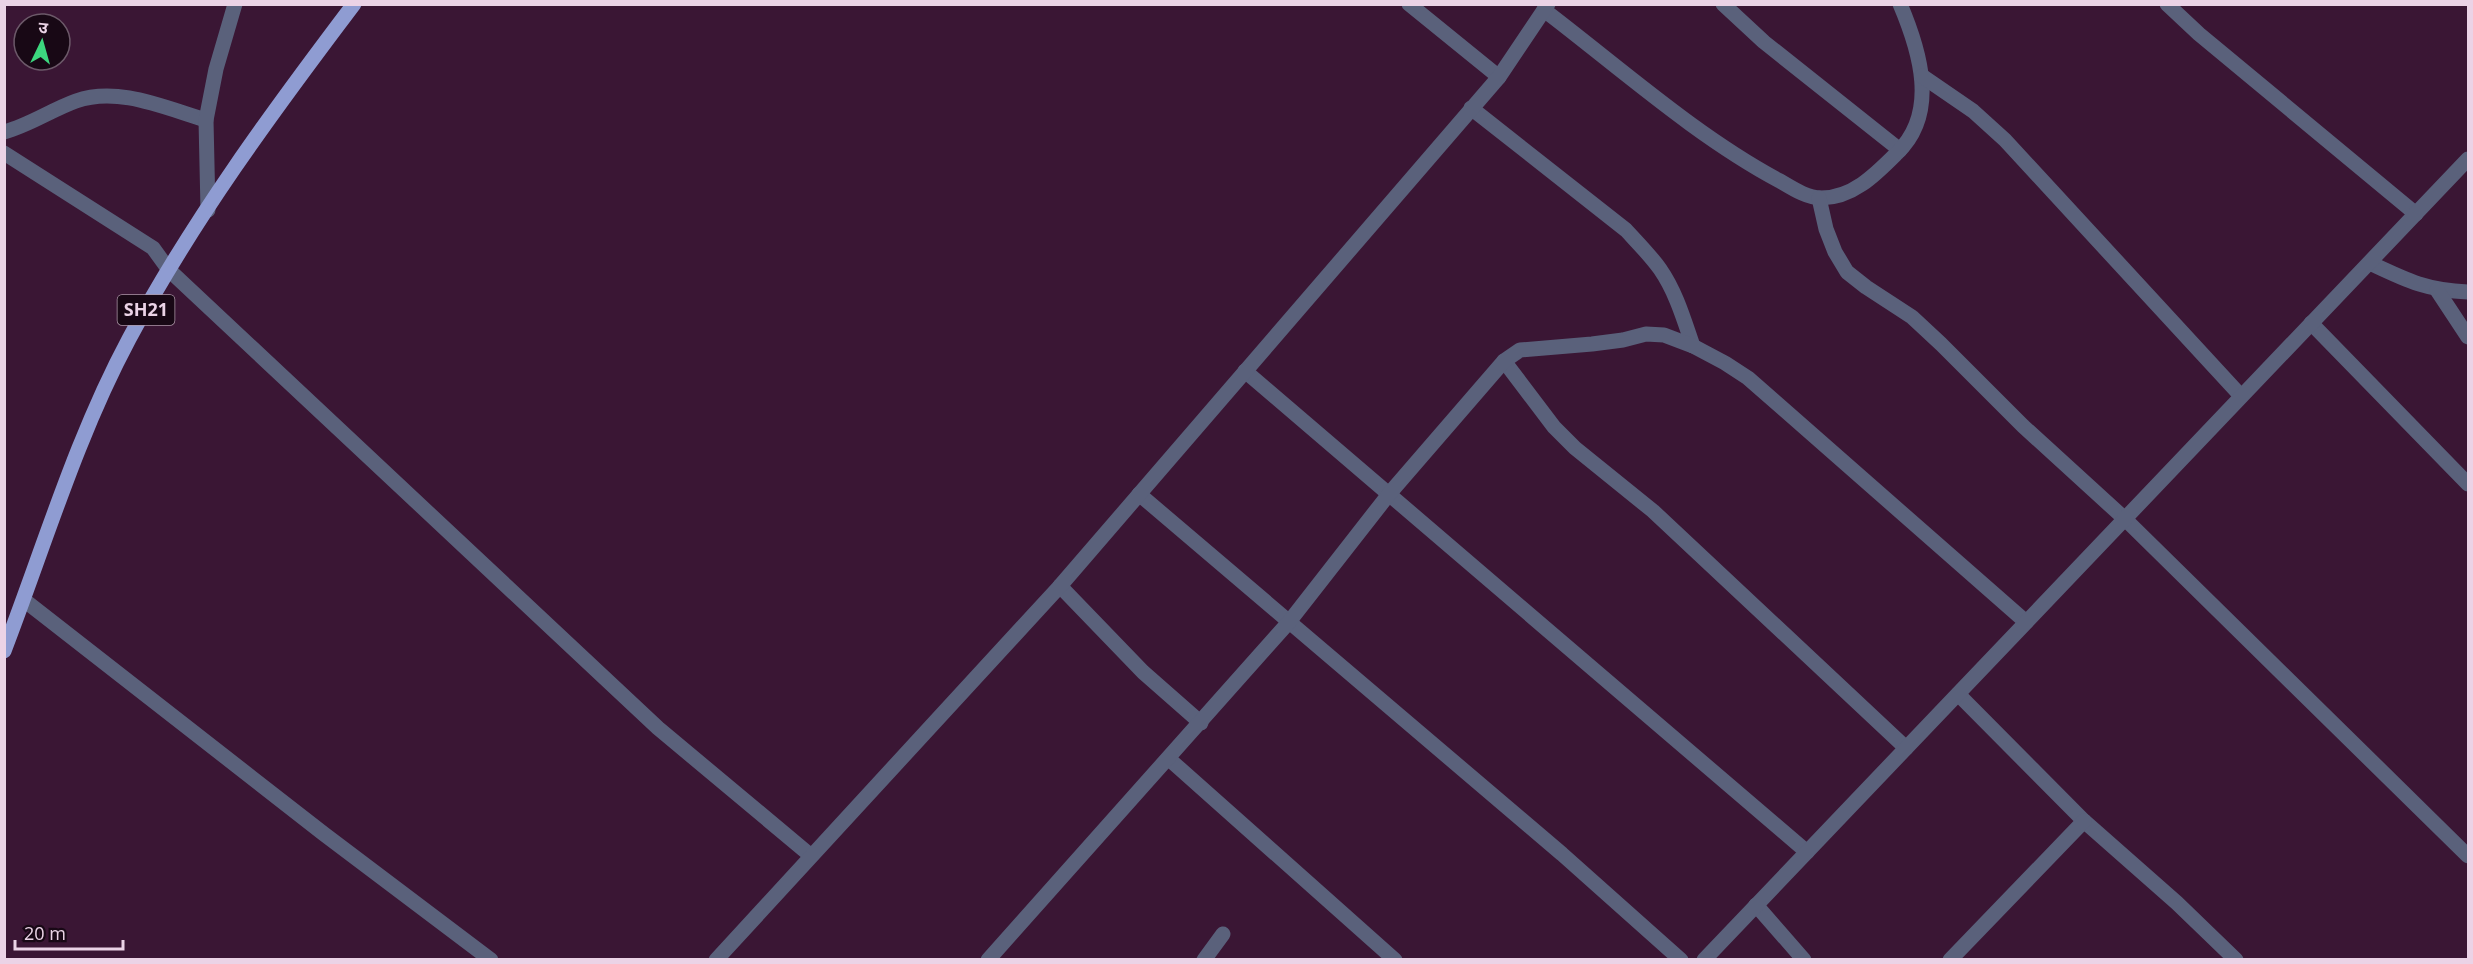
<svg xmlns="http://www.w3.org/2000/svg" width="2473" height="964" viewBox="0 0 2473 964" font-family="'Open Sans','Noto Sans Devanagari',sans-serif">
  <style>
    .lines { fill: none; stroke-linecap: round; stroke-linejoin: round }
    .minor { stroke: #5a617b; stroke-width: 15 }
    .tertiary { stroke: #5a617b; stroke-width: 15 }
    .primary { stroke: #8f9cd2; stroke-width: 15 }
    .labels { text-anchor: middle; stroke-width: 6; stroke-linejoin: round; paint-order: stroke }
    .shield { fill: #180815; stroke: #ac96a7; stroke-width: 1.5 }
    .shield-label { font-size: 18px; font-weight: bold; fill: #ebd3e6 }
  </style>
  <rect width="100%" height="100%" fill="#3a1634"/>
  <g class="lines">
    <g class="minor">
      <path d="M 1409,4 L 1499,77"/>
      <path d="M 1723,4 L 1764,42 L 1900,150"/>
      <path d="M 2167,4 L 2199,34 L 2416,214"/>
      <path d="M 1544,10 C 1619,67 1697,137 1780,181 C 1792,188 1807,198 1821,198 C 1853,198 1876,174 1897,153 C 1939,113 1920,51 1900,4"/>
      <path d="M 1922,76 L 1973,111 L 2005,140 L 2241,396"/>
      <path d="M 1471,108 L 1626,230 C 1638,243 1650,255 1660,269 C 1676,292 1684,320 1693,346"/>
      <path d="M 4,132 C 30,125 51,110 76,101 C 118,86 165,108 206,120"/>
      <path d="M 4,153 L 153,248 L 169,270 L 658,728 L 810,855"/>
      <path d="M 1819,198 L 1826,229 L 1835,252 L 1847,272 L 1866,287 L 1912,317 L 1941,344 L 2023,426 L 2125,519 L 2468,856"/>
      <path d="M 2370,263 C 2408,281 2426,290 2468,292"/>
      <path d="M 2437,290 L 2468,337"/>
      <path d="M 2311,323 L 2468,484"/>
      <path d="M 1504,361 L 1554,427 L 1575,448 L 1653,511 L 1906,748"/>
      <path d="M 1245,371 L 1807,852"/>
      <path d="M 1139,494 L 1562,854 L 1681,960"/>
      <path d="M 1060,586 L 1143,672 L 1201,723"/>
      <path d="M 24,600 L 324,834 L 491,960"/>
      <path d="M 1958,694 L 2084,821 L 2177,903 L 2236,960"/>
      <path d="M 1169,759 L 1395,960"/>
      <path d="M 1756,905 L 1804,960"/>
      <path d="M 716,960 L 1060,586 L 1499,77 L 1548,4"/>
      <path d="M 988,960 L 1289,622 L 1389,494 L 1504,361 L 1520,350 L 1592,344 L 1623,340 L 1646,334 L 1664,335 L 1693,346 L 1725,363 L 1748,378 L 2026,622"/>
      <path d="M 1204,960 L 1223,934"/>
      <path d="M 1704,960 L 2468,159"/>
      <path d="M 1950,960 L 2084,821"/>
    </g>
    <path class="tertiary" d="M 208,210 L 206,120 L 216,69 L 235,4"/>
    <path class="primary" d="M 4,651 C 44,547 76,438 129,339 C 192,221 273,111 354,4"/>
  </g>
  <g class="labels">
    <rect class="shield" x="117.5" y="295" width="57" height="30" rx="4.5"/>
    <g class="shield-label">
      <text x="146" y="316">SH21</text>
    </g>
  </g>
  <rect width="2473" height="964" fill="none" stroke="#ebd3e6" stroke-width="12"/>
  <g transform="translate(42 42) rotate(5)"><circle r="28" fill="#180815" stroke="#6c5969" stroke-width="1.5"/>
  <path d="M0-4.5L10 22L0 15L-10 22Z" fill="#3cd77e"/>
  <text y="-9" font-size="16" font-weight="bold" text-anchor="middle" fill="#ebd3e6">उ</text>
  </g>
  <path d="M15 940v9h108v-9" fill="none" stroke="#ebd3e6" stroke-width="3"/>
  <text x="24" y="940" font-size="18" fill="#ebd3e6" stroke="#180815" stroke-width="4.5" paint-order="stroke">20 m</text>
</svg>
